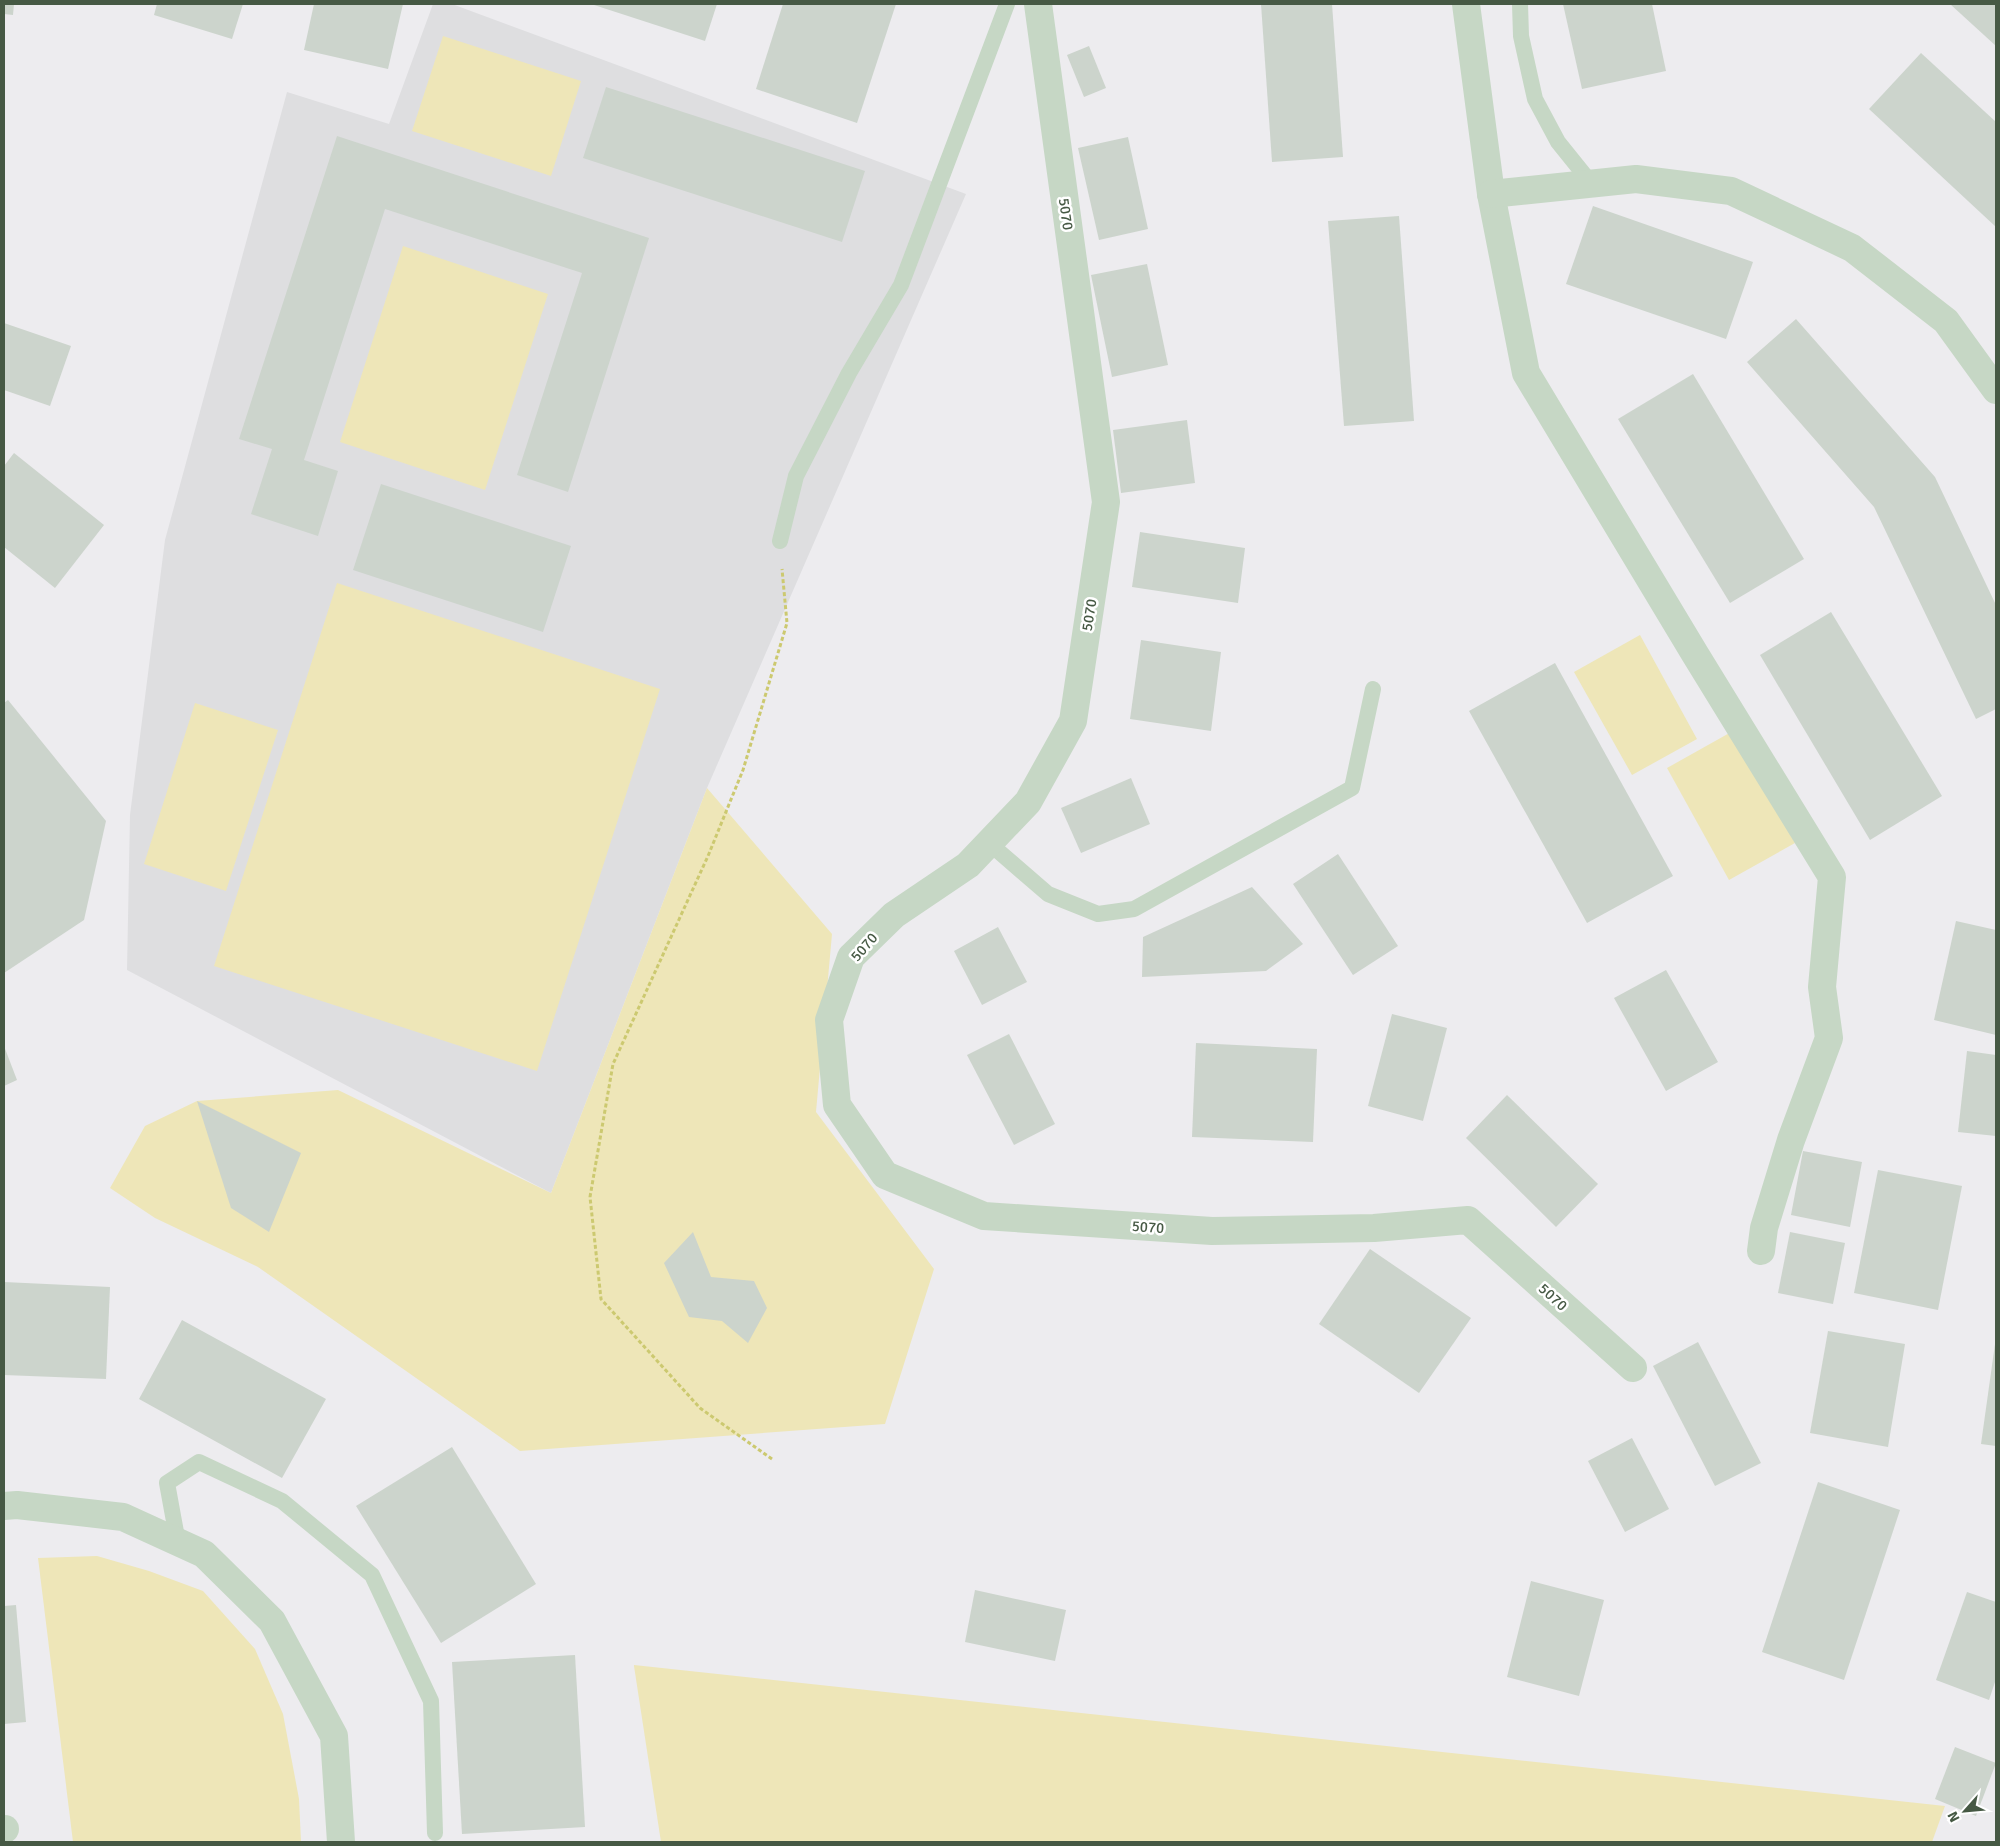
<svg xmlns="http://www.w3.org/2000/svg" width="2000" height="1846" viewBox="0 0 2000 1846" font-family="Signika,sans-serif">
  <style>
    .education { fill: #dedee0 }
    .green { fill: #eee6b8 }
    .building { fill: #ccd4cc }
    .lines { fill: none; stroke-linecap: round; stroke-linejoin: round }
    .path { stroke: #ccc970; stroke-width: 3; stroke-dasharray: 4 2.5; stroke-linecap: butt }
    .service { stroke: #c6d7c5; stroke-width: 16 }
    .minor { stroke: #c6d7c5; stroke-width: 28 }
    .labels { text-anchor: middle; stroke-width: 5; stroke-linejoin: round; paint-order: stroke }
    .street-label { font-size: 15px; fill: #465944; stroke: #fff }
  </style>
  <rect width="100%" height="100%" fill="#edecef"/>
  <path class="education" d="M 433,4 L 452,4 L 966,194 L 707,788 L 551,1193 L 127,970 L 130,815 L 165,540 L 287,92 L 389,124 Z"/>
  <g class="green">
    <path d="M 443,36 L 581,81 L 551,176 L 412,131 Z"/>
    <path d="M 403,246 L 548,294 L 485,490 L 340,442 Z"/>
    <path d="M 337,583 L 660,689 L 537,1071 L 214,966 Z"/>
    <path d="M 1640,635 L 1697,739 L 1632,775 L 1574,672 Z"/>
    <path d="M 195,703 L 278,730 L 226,891 L 144,864 Z"/>
    <path d="M 1733,731 L 1795,843 L 1729,880 L 1667,768 Z"/>
    <path d="M 707,788 L 832,934 L 816,1112 L 934,1269 L 885,1424 L 520,1451 L 258,1267 L 155,1218 L 110,1188 L 145,1126 L 197,1101 L 338,1090 L 551,1193 Z"/>
    <path d="M 97,1556 L 149,1571 L 203,1591 L 255,1649 L 283,1714 L 299,1799 L 301,1842 L 73,1842 L 38,1558 Z"/>
    <path d="M 634,1666 L 634,1665 L 1945,1806 L 1932,1842 L 661,1842 Z"/>
  </g>
  <g class="building">
    <path d="M 4,4 L 14,4 L 13,15 L 4,14 Z"/>
    <path d="M 157,4 L 243,4 L 232,39 L 154,15 Z"/>
    <path d="M 314,4 L 403,4 L 388,69 L 304,50 Z"/>
    <path d="M 591,4 L 717,4 L 705,41 Z"/>
    <path d="M 783,4 L 896,4 L 857,123 L 756,89 Z"/>
    <path d="M 1261,4 L 1332,4 L 1343,157 L 1272,162 Z"/>
    <path d="M 1563,4 L 1652,4 L 1666,71 L 1582,89 Z"/>
    <path d="M 1950,4 L 1996,4 L 1996,46 Z"/>
    <path d="M 1089,46 L 1106,88 L 1084,97 L 1067,55 Z"/>
    <path d="M 1921,53 L 1996,122 L 1996,227 L 1869,109 Z"/>
    <path d="M 606,87 L 865,171 L 842,242 L 583,158 Z"/>
    <path d="M 337,136 L 649,238 L 568,492 L 517,475 L 582,273 L 385,209 L 304,460 L 338,471 L 318,536 L 251,514 L 272,449 L 239,439 Z"/>
    <path d="M 1128,137 L 1148,229 L 1099,240 L 1078,148 Z"/>
    <path d="M 1593,206 L 1753,262 L 1726,339 L 1566,284 Z"/>
    <path d="M 1399,216 L 1414,421 L 1344,426 L 1328,221 Z"/>
    <path d="M 1147,264 L 1168,365 L 1112,377 L 1091,275 Z"/>
    <path d="M 1796,319 L 1935,477 L 1996,605 L 1996,709 L 1976,719 L 1874,507 L 1747,362 Z"/>
    <path d="M 4,323 L 71,346 L 50,406 L 4,390 Z"/>
    <path d="M 1693,374 L 1804,559 L 1730,603 L 1618,419 Z"/>
    <path d="M 1187,420 L 1195,483 L 1121,493 L 1113,430 Z"/>
    <path d="M 14,453 L 104,525 L 55,588 L 4,547 L 4,466 Z"/>
    <path d="M 381,484 L 571,546 L 543,632 L 353,570 Z"/>
    <path d="M 1140,532 L 1245,548 L 1238,603 L 1132,587 Z"/>
    <path d="M 1831,612 L 1942,796 L 1870,840 L 1760,655 Z"/>
    <path d="M 1141,640 L 1221,652 L 1211,731 L 1130,719 Z"/>
    <path d="M 1555,663 L 1673,876 L 1587,923 L 1469,711 Z"/>
    <path d="M 8,700 L 106,821 L 84,920 L 4,973 L 4,703 Z"/>
    <path d="M 1131,778 L 1150,824 L 1081,853 L 1061,808 Z"/>
    <path d="M 1338,854 L 1398,946 L 1353,975 L 1293,884 Z"/>
    <path d="M 1252,887 L 1303,944 L 1266,971 L 1142,977 L 1143,937 Z"/>
    <path d="M 1956,921 L 1996,930 L 1996,1035 L 1934,1020 Z"/>
    <path d="M 998,927 L 1027,982 L 982,1005 L 954,951 Z"/>
    <path d="M 1666,970 L 1718,1062 L 1666,1091 L 1614,998 Z"/>
    <path d="M 1392,1014 L 1447,1028 L 1423,1121 L 1368,1106 Z"/>
    <path d="M 1009,1034 L 1055,1124 L 1014,1145 L 967,1055 Z"/>
    <path d="M 1196,1043 L 1317,1049 L 1313,1142 L 1192,1137 Z"/>
    <path d="M 4,1046 L 17,1080 L 4,1086 Z"/>
    <path d="M 1967,1051 L 1996,1055 L 1996,1136 L 1958,1132 Z"/>
    <path d="M 1507,1095 L 1598,1184 L 1556,1227 L 1466,1138 Z"/>
    <path d="M 197,1101 L 301,1153 L 269,1232 L 231,1208 Z"/>
    <path d="M 1803,1151 L 1862,1162 L 1850,1227 L 1791,1215 Z"/>
    <path d="M 1878,1170 L 1962,1186 L 1938,1310 L 1854,1293 Z"/>
    <path d="M 693,1232 L 711,1277 L 754,1281 L 767,1308 L 748,1343 L 722,1321 L 689,1317 L 664,1263 Z"/>
    <path d="M 1790,1232 L 1845,1243 L 1833,1304 L 1778,1293 Z"/>
    <path d="M 1370,1249 L 1471,1318 L 1419,1393 L 1319,1324 Z"/>
    <path d="M 4,1282 L 110,1287 L 106,1379 L 4,1375 Z"/>
    <path d="M 182,1320 L 326,1399 L 282,1478 L 139,1399 Z"/>
    <path d="M 1828,1331 L 1905,1344 L 1888,1447 L 1810,1433 Z"/>
    <path d="M 1698,1342 L 1761,1463 L 1715,1486 L 1653,1366 Z"/>
    <path d="M 1995,1344 L 1996,1344 L 1996,1446 L 1981,1444 Z"/>
    <path d="M 1632,1438 L 1669,1509 L 1625,1532 L 1588,1461 Z"/>
    <path d="M 452,1447 L 536,1584 L 441,1643 L 356,1506 Z"/>
    <path d="M 1818,1482 L 1900,1510 L 1844,1680 L 1762,1652 Z"/>
    <path d="M 1531,1581 L 1604,1600 L 1579,1696 L 1507,1677 Z"/>
    <path d="M 975,1590 L 1066,1610 L 1055,1661 L 965,1642 Z"/>
    <path d="M 1967,1592 L 1996,1602 L 1996,1679 L 1989,1700 L 1936,1680 Z"/>
    <path d="M 16,1605 L 26,1722 L 4,1724 L 4,1606 Z"/>
    <path d="M 575,1655 L 585,1827 L 462,1834 L 452,1662 Z"/>
    <path d="M 1955,1747 L 1996,1763 L 1976,1816 L 1935,1799 Z"/>
  </g>
  <g class="lines">
    <path class="path" d="M 772,1459 L 700,1408 L 601,1299 L 590,1197 L 613,1064 L 708,856 L 743,770 L 787,623 L 782,569"/>
    <g class="service">
      <path d="M 1520,4 L 1521,36 L 1535,99 L 1558,142 L 1591,183"/>
      <path d="M 780,541 L 796,476 L 849,373 L 901,285 L 1007,4"/>
      <path d="M 989,843 L 1048,894 L 1098,914 L 1134,909 L 1352,788 L 1373,689"/>
      <path d="M 178,1543 L 167,1483 L 199,1462 L 282,1501 L 372,1575 L 431,1701 L 435,1833"/>
    </g>
    <g class="minor">
      <path d="M 1038,4 L 1106,502 L 1073,721 L 1028,802 L 968,865 L 894,915 L 851,957 L 829,1020 L 837,1105 L 885,1175 L 984,1216 L 1212,1231 L 1374,1228 L 1468,1220 L 1633,1368"/>
      <path d="M 1466,4 L 1491,194 L 1526,373 L 1695,654 L 1832,877 L 1822,987 L 1829,1038 L 1791,1140 L 1764,1228 L 1761,1251"/>
      <path d="M 1491,194 L 1636,179 L 1731,191 L 1852,248 L 1946,321 L 1996,390"/>
      <path d="M 4,1506 L 17,1505 L 123,1517 L 204,1554 L 272,1621 L 334,1736 L 341,1842"/>
      <path d="M 4,1829 L 5,1829"/>
    </g>
  </g>
  <g class="labels">
    <g class="street-label">
      <text transform="translate(1066 214) rotate(82)" y="5">5070</text>
      <text transform="translate(1089 615) rotate(-81)" y="5">5070</text>
      <text transform="translate(864 947) rotate(-49)" y="5">5070</text>
      <text transform="translate(1148 1227) rotate(4)" y="5">5070</text>
      <text transform="translate(1553 1297) rotate(42)" y="5">5070</text>
    </g>
  </g>
  <rect width="2000" height="1846" fill="none" stroke="#465944" stroke-width="10"/>
  <g transform="translate(1965 1811) rotate(243)" stroke="#ffffff" stroke-width="4" paint-order="stroke">
  <path d="M0-4L9 19L0 12L-9 19Z" fill="#465944"/>
  <text y="-8" font-size="14" font-weight="bold" text-anchor="middle" fill="#465944">N</text>
  </g>
</svg>
